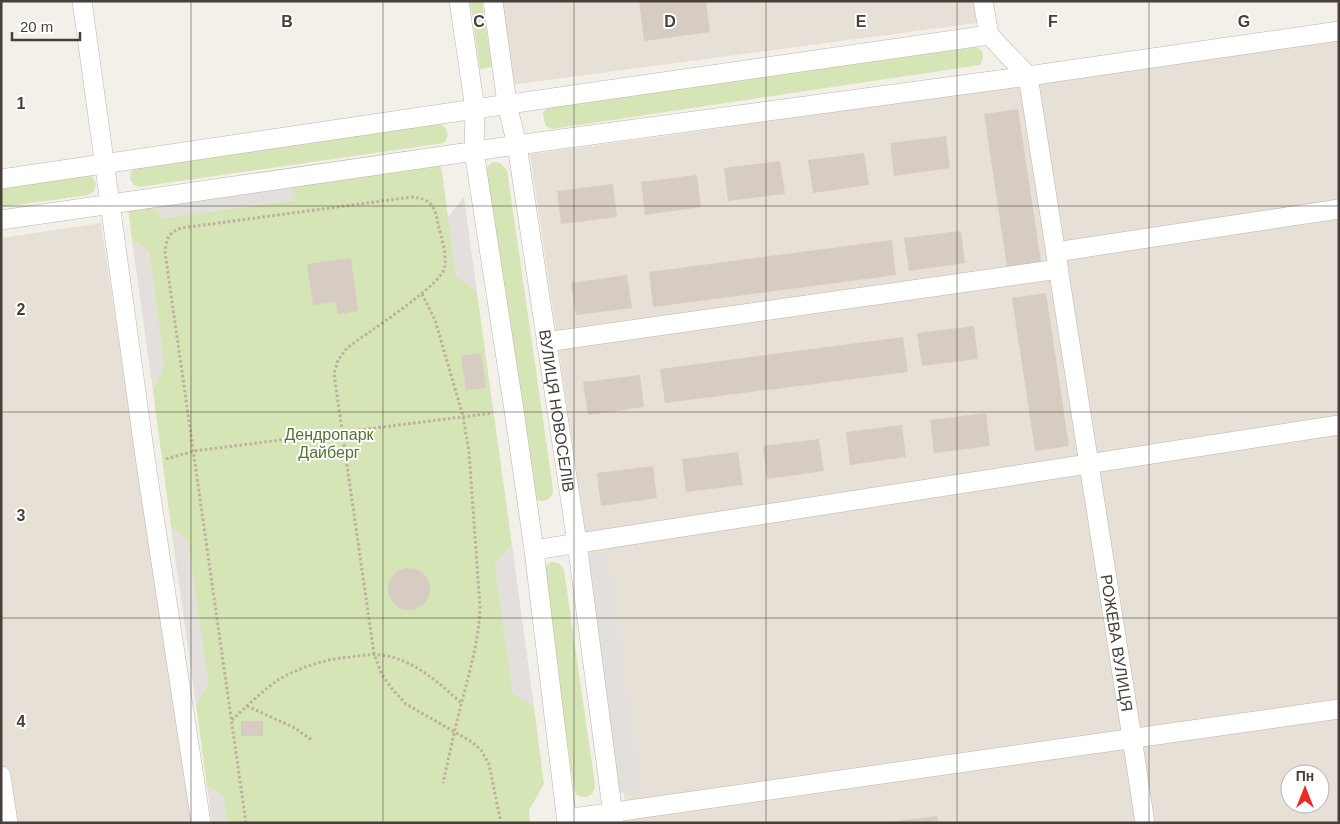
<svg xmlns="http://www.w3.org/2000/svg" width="1340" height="824" viewBox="0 0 1340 824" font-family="Arial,sans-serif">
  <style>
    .residential { fill: #e7e0d7; fill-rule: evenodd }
    .green { fill: #d6e5b5 }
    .parking { fill: #e2dfdd }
    .building { fill: #d7ccc2 }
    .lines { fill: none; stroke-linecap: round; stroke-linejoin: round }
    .street-casing { stroke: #beb5ac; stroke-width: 20 }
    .path { stroke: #bfaf9e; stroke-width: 3; stroke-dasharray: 2.5 2.5; stroke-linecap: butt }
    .street { stroke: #fff; stroke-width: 19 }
    .grid { fill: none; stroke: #473f38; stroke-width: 1; stroke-opacity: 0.55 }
    .labels { text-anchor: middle; stroke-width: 4; stroke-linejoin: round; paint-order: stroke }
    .street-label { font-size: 16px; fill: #473f38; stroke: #fff }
    .park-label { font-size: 16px; fill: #53752e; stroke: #fff }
    .grid-label { font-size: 16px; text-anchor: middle; font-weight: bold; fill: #473f38; stroke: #fff; stroke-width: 4; stroke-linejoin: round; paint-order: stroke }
  </style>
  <rect width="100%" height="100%" fill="#f3efe9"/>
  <g class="residential">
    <path d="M 498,1 L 973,1 L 977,23 L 510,85 Z"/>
    <path d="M 1339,38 L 1339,823 L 628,823 L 530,154 L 666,136 ZM 1290,774 L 1320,774 L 1320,804 L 1290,804 Z"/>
    <path d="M 101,223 L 191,823 L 1,823 L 1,238 Z"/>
  </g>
  <g class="green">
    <path d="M 470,1 L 482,1 L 492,67 L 480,69 Z"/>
    <path d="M 976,47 C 984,51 985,58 980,65 L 552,129 L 546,126 L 544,120 L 543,112 L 549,107 Z"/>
    <path d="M 441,124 C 448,129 450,136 444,143 L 139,187 L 134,185 L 130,179 L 131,172 L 135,167 Z"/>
    <path d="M 493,162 L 500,163 L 507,170 L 553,489 C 553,499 544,504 535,499 L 486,170 L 488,166 Z"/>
    <path d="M 441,165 L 456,275 L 477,293 L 512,545 L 495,565 L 513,693 L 534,707 L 544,784 L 529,810 L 530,823 L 227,823 L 223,796 L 207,786 L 196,705 L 208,685 L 188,541 L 171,527 L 153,391 L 164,365 L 149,251 L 132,240 L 128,208 L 152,204 L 162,218 L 295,200 L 293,185 Z"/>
    <path d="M 86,174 L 92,176 L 96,183 L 94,191 L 89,195 L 1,207 L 1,186 Z"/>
    <path d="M 551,562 C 558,562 561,564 564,570 L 595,785 C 595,795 586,800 577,795 L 574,789 L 543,573 L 545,566 Z"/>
  </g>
  <g class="parking">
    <path d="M 293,185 L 295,200 L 162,218 L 152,204 Z"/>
    <path d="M 464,197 L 477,293 L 456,275 L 448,217 Z"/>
    <path d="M 132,240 L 149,251 L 164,365 L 153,391 Z"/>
    <path d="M 171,527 L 188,541 L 208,685 L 196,705 Z"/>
    <path d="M 512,545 L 534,707 L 513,694 L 495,565 Z"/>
    <path d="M 608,553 L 641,790 L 619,793 L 586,556 Z"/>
    <path d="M 207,786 L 223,796 L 227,823 L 212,823 Z"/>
  </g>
  <g class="building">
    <path d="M 639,1 L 706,1 L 710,32 L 644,41 Z"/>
    <path d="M 1018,109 L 1041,262 L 1007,267 L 984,114 Z"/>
    <path d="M 946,136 L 950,168 L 894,176 L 890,143 Z"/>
    <path d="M 864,153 L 869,185 L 813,193 L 808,160 Z"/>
    <path d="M 780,161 L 785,194 L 728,201 L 724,168 Z"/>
    <path d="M 697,175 L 701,207 L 645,215 L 641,182 Z"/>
    <path d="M 613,184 L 617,217 L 561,224 L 557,191 Z"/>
    <path d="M 961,231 L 965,263 L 909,271 L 904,238 Z"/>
    <path d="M 892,240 L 896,275 L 653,307 L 649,272 Z"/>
    <path d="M 351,258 L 358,311 L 338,314 L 336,302 L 313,305 L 307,264 Z"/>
    <path d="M 627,275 L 632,308 L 576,315 L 571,283 Z"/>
    <path d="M 1046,293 L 1069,446 L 1035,451 L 1012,298 Z"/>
    <path d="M 974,326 L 978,359 L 922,366 L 917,333 Z"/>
    <path d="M 903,337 L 908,372 L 665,403 L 660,369 Z"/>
    <path d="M 481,353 L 486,388 L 466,390 L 461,356 Z"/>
    <path d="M 640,375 L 644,407 L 588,415 L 583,382 Z"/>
    <path d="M 986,413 L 990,446 L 934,453 L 930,420 Z"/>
    <path d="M 902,425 L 906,457 L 850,465 L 846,432 Z"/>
    <path d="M 819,439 L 824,471 L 767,479 L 763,446 Z"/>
    <path d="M 738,452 L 743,485 L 686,492 L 682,459 Z"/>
    <path d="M 653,466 L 657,498 L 601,506 L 597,473 Z"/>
    <circle cx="409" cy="589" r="21"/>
    <rect x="241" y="721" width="22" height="15"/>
    <path d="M 937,816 L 938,823 L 890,823 L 890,822 Z"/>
  </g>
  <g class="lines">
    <defs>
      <g id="street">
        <path d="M 82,1 L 146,464 L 201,823"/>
        <path d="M 459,1 L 475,109 L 474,151 L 514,410 L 534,550 L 567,823"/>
        <path id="s1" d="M 493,1 L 507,104 L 517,145 L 577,543 L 614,823"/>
        <path id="s2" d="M 983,1 L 989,35 L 1028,76 L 1132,738 L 1145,823"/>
        <path d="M 1,179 L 475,109 L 989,35"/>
        <path d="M 1,220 L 517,145 L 1028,76 L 1339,31"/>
        <path d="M 1056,252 L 1339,209"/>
        <path d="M 546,342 L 1059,269"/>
        <path d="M 534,550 L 1339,425"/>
        <path d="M 1,776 L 8,823"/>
        <path d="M 566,819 L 1339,709"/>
      </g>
    </defs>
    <use href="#street" class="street-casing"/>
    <g class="path">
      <path d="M 422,294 L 435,320 L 463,416 L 469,452 L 480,607 C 479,640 470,670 462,701 C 455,728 449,756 443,783"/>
      <path d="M 166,459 L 194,451 L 493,413"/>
      <path d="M 247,706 L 295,728 L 313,741"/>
      <path d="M 232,720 C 246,707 263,690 278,680 C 300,667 325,659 350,657 C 364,655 378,653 392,657 C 419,665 441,684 461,703"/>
      <path d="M 246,823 L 165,252 C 167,238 167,234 181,228 L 412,197 C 431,199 435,206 438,224 C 441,236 448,257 444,269 C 439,287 365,334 347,348 L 338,360 L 334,374 L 374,654 L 382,675 L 393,690 L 406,704 L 472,742 L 481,750 L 489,764 L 501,823"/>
    </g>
    <use href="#street" class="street"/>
  </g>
  <path class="grid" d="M 191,1 L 191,823M 383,1 L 383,823M 574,1 L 574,823M 766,1 L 766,823M 957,1 L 957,823M 1149,1 L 1149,823M 1,206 L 1339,206M 1,412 L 1339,412M 1,618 L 1339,618"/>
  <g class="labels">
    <g class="street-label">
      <text dy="6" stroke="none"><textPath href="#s1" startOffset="415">ВУЛИЦЯ НОВОСЕЛІВ</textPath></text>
      <text dy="6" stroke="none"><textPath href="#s2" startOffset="665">РОЖЕВА ВУЛИЦЯ</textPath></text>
    </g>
    <g class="park-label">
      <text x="329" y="440">Дендропарк<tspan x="329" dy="18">Дайберг</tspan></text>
    </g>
  </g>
  <g class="grid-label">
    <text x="287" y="27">B</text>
    <text x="479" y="27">C</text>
    <text x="670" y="27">D</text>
    <text x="861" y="27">E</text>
    <text x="1053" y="27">F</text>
    <text x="1244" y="27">G</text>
    <text x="21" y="109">1</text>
    <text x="21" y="315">2</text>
    <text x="21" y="521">3</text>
    <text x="21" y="727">4</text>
  </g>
  <rect width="1340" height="824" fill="none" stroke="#473f38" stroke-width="5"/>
  <g transform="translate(1305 789)"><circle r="24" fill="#ffffff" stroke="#b5b2af"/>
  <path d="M0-4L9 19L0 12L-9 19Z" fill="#ec2b28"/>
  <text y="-8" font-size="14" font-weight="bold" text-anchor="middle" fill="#473f38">Пн</text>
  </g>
  <path d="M12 32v8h68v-8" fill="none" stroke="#473f38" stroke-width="2.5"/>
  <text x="20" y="32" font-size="15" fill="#473f38" stroke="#ffffff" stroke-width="4" paint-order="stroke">20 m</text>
</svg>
